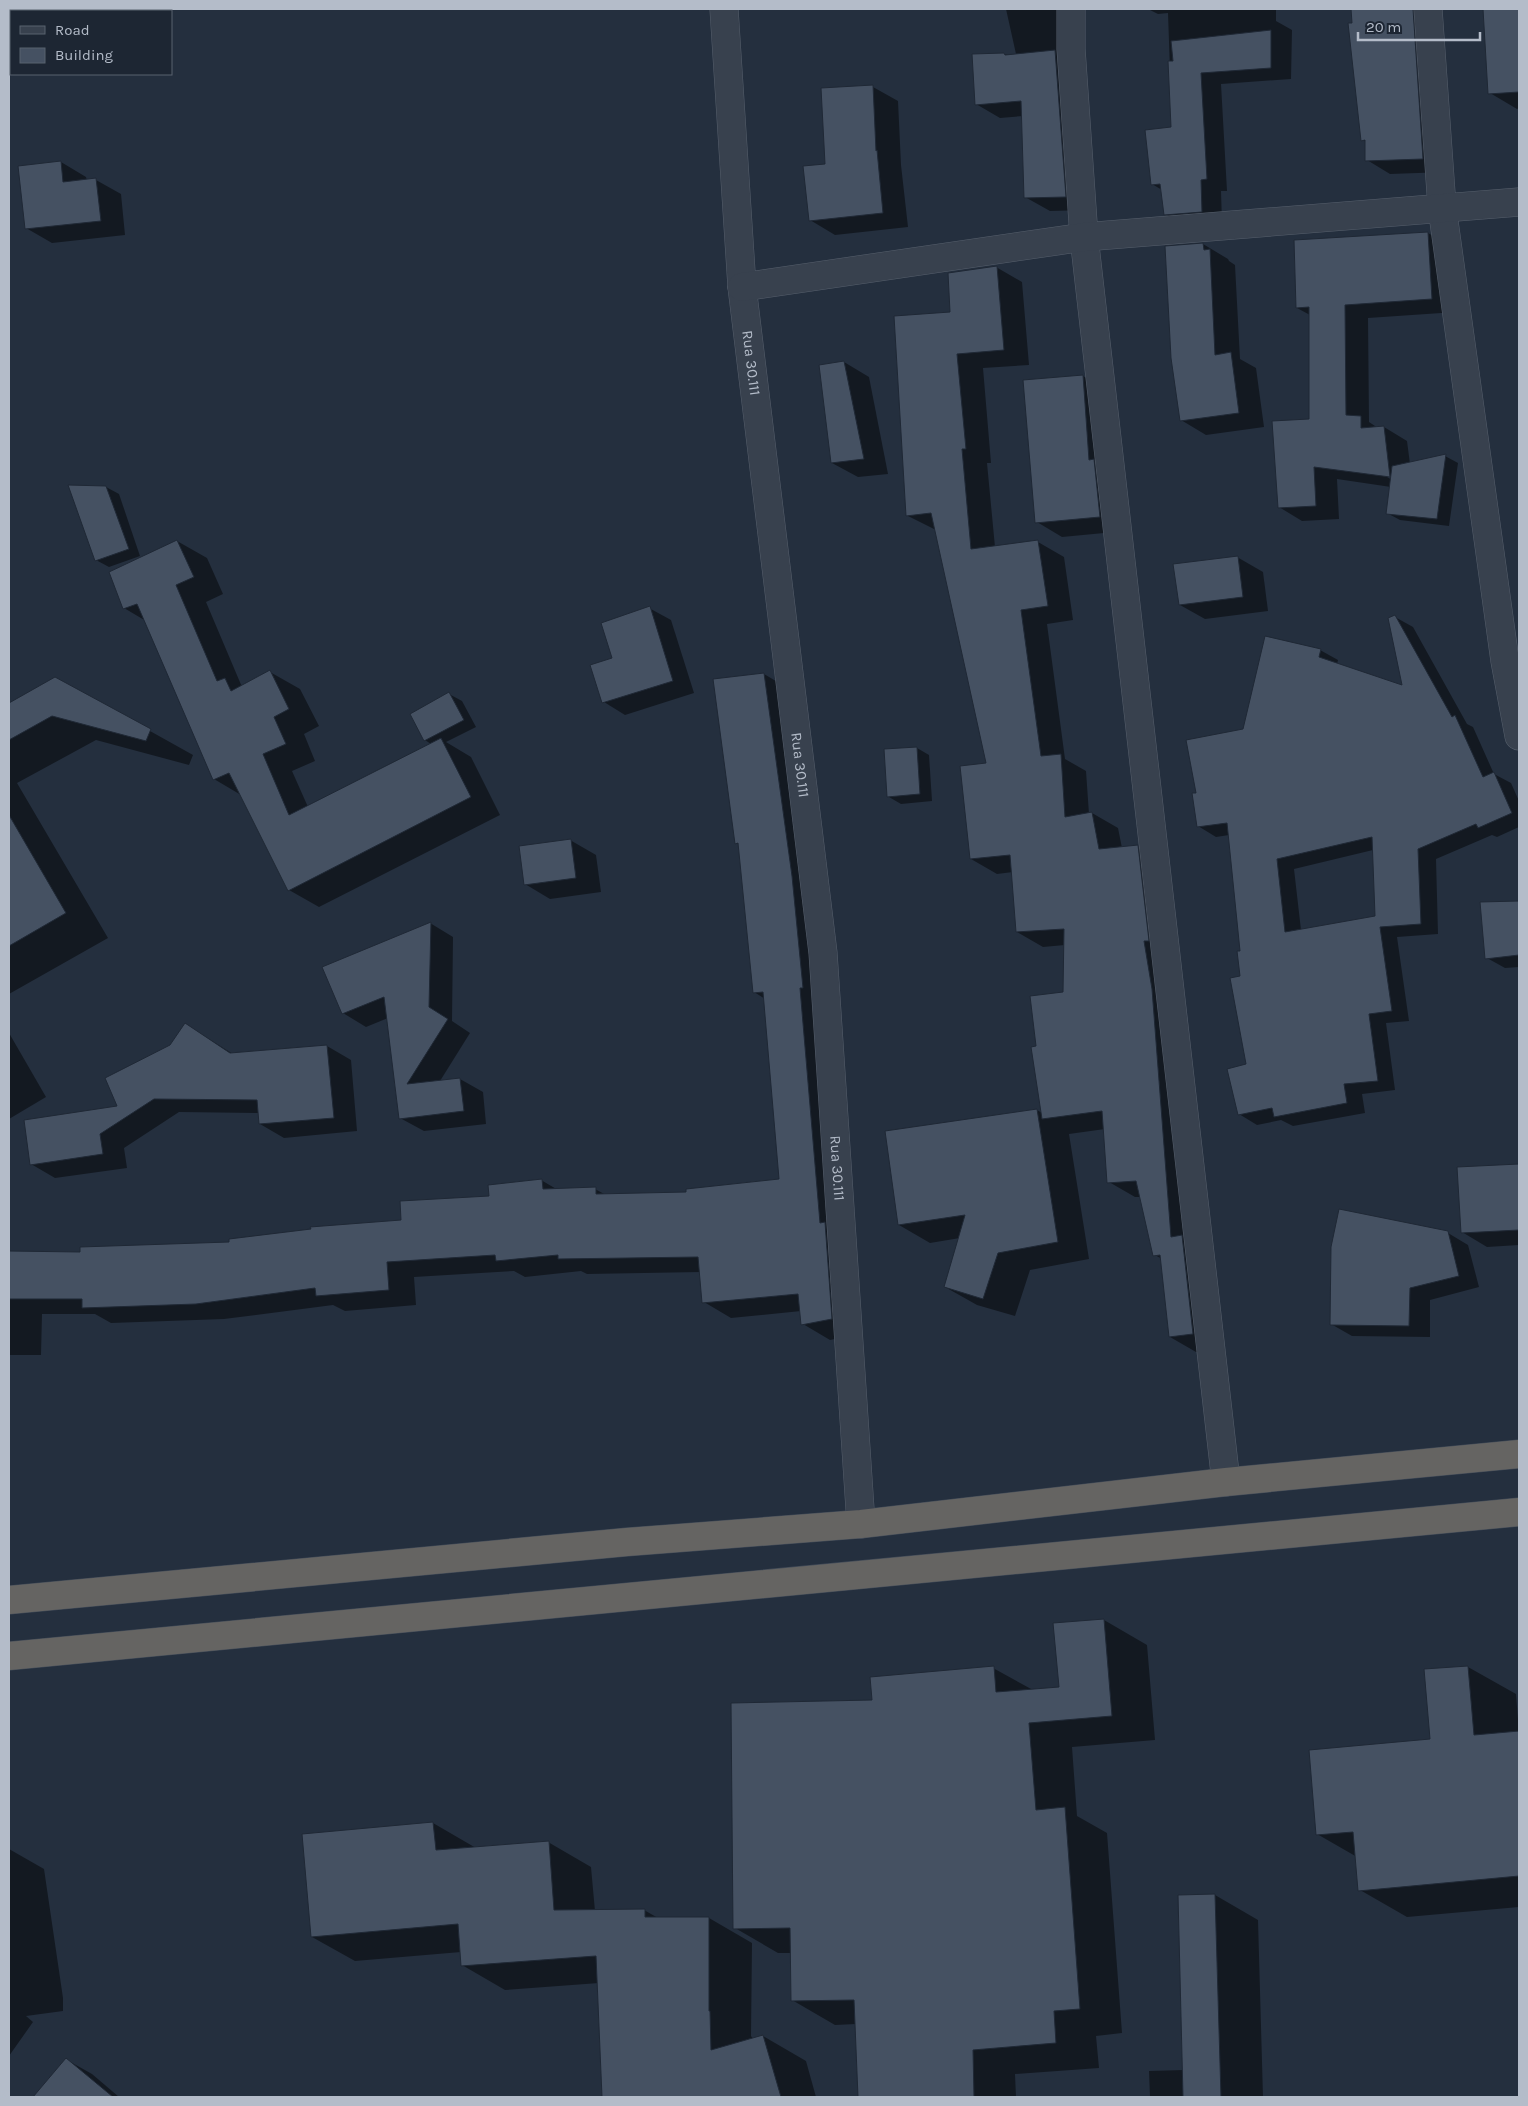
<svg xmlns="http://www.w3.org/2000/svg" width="1528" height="2106" viewBox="0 0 1528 2106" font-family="Karla,sans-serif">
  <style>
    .shadow { fill: #0007; fill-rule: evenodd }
    .building { fill: #455162; stroke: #1f2835; fill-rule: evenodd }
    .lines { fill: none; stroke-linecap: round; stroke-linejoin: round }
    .minor-casing { stroke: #565f6c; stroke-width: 29 }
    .trunk-casing { stroke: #434c59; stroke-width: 29 }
    .minor { stroke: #38414e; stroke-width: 28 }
    .trunk { stroke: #656462; stroke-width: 28 }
    .labels { text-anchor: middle; stroke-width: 4; stroke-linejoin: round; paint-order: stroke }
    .street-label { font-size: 15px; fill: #b4bcc9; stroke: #1d2633 }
  </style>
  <rect width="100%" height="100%" fill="#242f3e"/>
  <g class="shadow">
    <path d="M 1006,9 L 1084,9 L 1077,10 L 1089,210 L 1050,211 L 1025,197 L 1023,116 L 1000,118 L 976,104 L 973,56 L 1016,54 Z"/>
    <path d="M 1148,9 L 1276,9 L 1276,21 L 1292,30 L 1291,79 L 1221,84 L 1227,191 L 1221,191 L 1222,223 L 1186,226 L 1165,214 L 1162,190 L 1152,184 L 1172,128 L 1168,13 L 1158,14 Z"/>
    <path d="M 1352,9 L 1438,9 L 1446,172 L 1390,174 L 1367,160 L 1366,142 L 1363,140 Z"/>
    <path d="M 1519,50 L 1519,108 L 1517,109 L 1490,93 L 1487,52 Z"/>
    <path d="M 873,87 L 898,101 L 901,165 L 908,227 L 835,235 L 810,220 L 827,166 Z"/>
    <path d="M 61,162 L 86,177 L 87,181 L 96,180 L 121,194 L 125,235 L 52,243 L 26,228 Z"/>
    <path d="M 1428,233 L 1451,246 L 1456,312 L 1368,318 L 1369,422 L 1378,428 L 1384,427 L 1407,441 L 1410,464 L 1445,456 L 1458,463 L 1449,526 L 1400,520 L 1387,513 L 1391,487 L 1337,479 L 1339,519 L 1302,521 L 1279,507 L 1311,420 L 1310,315 L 1297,308 ZM 1385,473 L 1392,477 L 1392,480 L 1384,475 Z"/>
    <path d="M 1203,244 L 1228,259 L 1229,261 L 1235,265 L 1240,359 L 1256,368 L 1264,427 L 1206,435 L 1181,420 Z"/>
    <path d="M 996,267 L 1022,282 L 1029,365 L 983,368 L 991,463 L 987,463 L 995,547 L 1038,542 L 1064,557 L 1073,620 L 1047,624 L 1065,759 L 1086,771 L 1089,814 L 1092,813 L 1118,828 L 1122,848 L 1137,847 L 1163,862 L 1219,1349 L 1196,1352 L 1170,1337 L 1162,1259 L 1155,1255 L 1141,1197 L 1135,1197 L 1109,1182 L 1105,1129 L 1069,1134 L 1089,1259 L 1030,1270 L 1015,1316 L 977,1305 L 945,1287 L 960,1238 L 930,1243 L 899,1225 L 1037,1110 L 1042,1113 L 1037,1047 L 1065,993 L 1065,945 L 1043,947 L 1017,932 L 1013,872 L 997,874 L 971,859 L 988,764 L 936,530 L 908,516 L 951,313 Z"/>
    <path d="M 844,362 L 869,377 L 888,474 L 858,477 L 832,463 Z"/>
    <path d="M 1083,376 L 1108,391 L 1125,531 L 1062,537 L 1037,522 Z"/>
    <path d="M 106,487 L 119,494 L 140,556 L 109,567 L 96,560 Z"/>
    <path d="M 177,541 L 207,558 L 223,594 L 206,602 L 242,687 L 270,672 L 300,689 L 319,726 L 304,734 L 315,761 L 292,771 L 308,807 L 431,744 L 425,740 L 449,694 L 462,701 L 476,727 L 446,742 L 471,757 L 500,815 L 319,907 L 289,890 L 241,795 L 214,779 L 146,621 L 124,608 Z"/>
    <path d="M 1237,557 L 1263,572 L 1268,611 L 1205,619 L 1180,605 Z"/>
    <path d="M 649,608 L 671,620 L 694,693 L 625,715 L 604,702 L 614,659 Z"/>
    <path d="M 1395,617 L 1413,627 L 1467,724 L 1473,727 L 1494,774 L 1511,783 L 1519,801 L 1519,827 L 1497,837 L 1492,835 L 1436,859 L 1438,934 L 1397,937 L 1409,1021 L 1386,1023 L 1395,1090 L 1362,1094 L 1365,1113 L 1293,1126 L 1281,1120 L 1257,1125 L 1239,1114 L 1247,1065 L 1241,952 L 1229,835 L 1216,837 L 1198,826 L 1197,794 L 1244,730 L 1320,650 L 1338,660 L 1337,664 L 1404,687 ZM 1373,850 L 1376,917 L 1301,930 L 1294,869 Z"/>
    <path d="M 764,674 L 791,690 L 859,1334 L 830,1340 L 803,1324 L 801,1311 L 731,1318 L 704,1302 L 701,1272 L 587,1274 L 581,1271 L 525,1277 L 514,1271 L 414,1277 L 416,1305 L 345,1311 L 333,1305 L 224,1319 L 111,1323 L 95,1314 L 42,1314 L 41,1355 L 9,1355 L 9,1252 L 82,1253 L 231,1244 L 403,1221 L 491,1198 L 541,1180 L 558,1190 L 595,1189 L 606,1195 L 687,1193 L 781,1180 L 765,999 L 754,992 L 740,845 L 736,843 Z"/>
    <path d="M 55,678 L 193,755 L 189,765 L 96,740 L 17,783 L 108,938 L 9,994 L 9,704 Z"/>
    <path d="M 917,748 L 929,755 L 932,801 L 901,804 L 889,797 Z"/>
    <path d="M 570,840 L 596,855 L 601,892 L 550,899 L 525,884 Z"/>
    <path d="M 1519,902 L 1519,967 L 1505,968 L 1487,958 L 1481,904 Z"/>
    <path d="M 430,923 L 453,937 L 452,1021 L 470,1033 L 440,1081 L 460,1079 L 483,1092 L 486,1124 L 424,1131 L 400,1118 L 388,1018 L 366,1027 L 343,1013 Z"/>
    <path d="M 185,1024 L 233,1054 L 327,1046 L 351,1060 L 357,1131 L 284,1138 L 260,1124 L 260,1113 L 179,1112 L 124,1148 L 127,1168 L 55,1178 L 31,1164 L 119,1107 L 171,1046 Z"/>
    <path d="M 9,1033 L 46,1097 L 9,1119 Z"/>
    <path d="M 1519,1165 L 1519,1245 L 1487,1247 L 1462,1232 L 1459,1168 Z"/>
    <path d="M 1448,1233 L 1468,1245 L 1479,1287 L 1430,1300 L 1430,1337 L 1352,1336 L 1331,1324 Z"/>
    <path d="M 1104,1620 L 1147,1645 L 1155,1740 L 1072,1747 L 1077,1816 L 1107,1833 L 1122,2033 L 1096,2036 L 1099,2068 L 1015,2074 L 1016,2097 L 859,2097 L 856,2024 L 835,2025 L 792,2000 L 792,1953 L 778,1953 L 735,1928 L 874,1702 L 993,1668 L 1033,1690 L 1060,1688 Z"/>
    <path d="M 1468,1667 L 1516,1694 L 1519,1732 L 1519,1907 L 1407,1917 L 1360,1890 L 1357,1857 L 1317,1834 L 1431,1740 L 1426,1670 Z"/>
    <path d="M 433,1823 L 476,1848 L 548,1842 L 591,1867 L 595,1911 L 644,1910 L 658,1918 L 709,1918 L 752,1943 L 751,2036 L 753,2039 L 763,2036 L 806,2061 L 816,2097 L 603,2097 L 599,1983 L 505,1990 L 462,1965 L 461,1952 L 355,1961 L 312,1937 Z"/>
    <path d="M 9,1849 L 44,1869 L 63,1998 L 63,2011 L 26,2016 L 33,2022 L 9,2056 Z"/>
    <path d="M 1215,1895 L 1258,1920 L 1263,2097 L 1150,2097 L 1149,2071 L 1184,2070 L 1179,1897 Z"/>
    <path d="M 67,2060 L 92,2074 L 119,2097 L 45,2097 L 39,2092 Z"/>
  </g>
  <g class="building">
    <path d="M 1351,9 L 1413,9 L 1423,159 L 1365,161 L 1365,140 L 1361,141 L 1348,23 L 1352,23 Z"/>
    <path d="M 1483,9 L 1519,9 L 1519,92 L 1488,94 Z"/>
    <path d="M 1271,30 L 1271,68 L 1201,73 L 1207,179 L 1201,180 L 1202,212 L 1164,215 L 1160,184 L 1151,185 L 1145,130 L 1171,127 L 1168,61 L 1173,61 L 1171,41 Z"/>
    <path d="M 1055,50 L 1066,197 L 1024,198 L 1021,101 L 975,105 L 972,54 L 1004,53 L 1005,55 Z"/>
    <path d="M 873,85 L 876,151 L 877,150 L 883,213 L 809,221 L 803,166 L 825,164 L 821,88 Z"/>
    <path d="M 61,161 L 63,182 L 96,178 L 101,221 L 25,229 L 18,166 Z"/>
    <path d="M 1428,232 L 1432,299 L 1345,305 L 1346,415 L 1361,416 L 1361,428 L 1384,426 L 1390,477 L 1314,467 L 1316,506 L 1278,508 L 1272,421 L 1309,419 L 1309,307 L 1296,308 L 1294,240 Z"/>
    <path d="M 1203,243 L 1204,250 L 1210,249 L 1215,355 L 1231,352 L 1239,413 L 1180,421 L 1171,358 L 1165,246 Z"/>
    <path d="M 997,266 L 1004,350 L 957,354 L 966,449 L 962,449 L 971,549 L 1038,540 L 1048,606 L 1021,610 L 1041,756 L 1061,754 L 1065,817 L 1092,812 L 1099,849 L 1138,845 L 1149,941 L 1144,941 L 1152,989 L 1171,1237 L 1182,1235 L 1193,1334 L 1169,1337 L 1160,1255 L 1153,1256 L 1136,1181 L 1107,1183 L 1102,1111 L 1042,1119 L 1031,1047 L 1036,1046 L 1030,996 L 1063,992 L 1064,929 L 1016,932 L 1010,855 L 970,859 L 960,766 L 986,763 L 931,513 L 906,516 L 894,316 L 950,312 L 948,273 Z"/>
    <path d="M 844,361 L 864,459 L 831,463 L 819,365 Z"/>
    <path d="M 1083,375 L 1089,460 L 1094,459 L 1100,517 L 1035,523 L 1023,380 Z"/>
    <path d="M 1446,454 L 1437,519 L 1386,514 L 1392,466 Z"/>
    <path d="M 68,485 L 106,486 L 129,549 L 95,561 Z"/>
    <path d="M 177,540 L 194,577 L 176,585 L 217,681 L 225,678 L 231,691 L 270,670 L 289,709 L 274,717 L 286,744 L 263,754 L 289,815 L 441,738 L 471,797 L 288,891 L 229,773 L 213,780 L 137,604 L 123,609 L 109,572 Z"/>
    <path d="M 1238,556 L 1243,597 L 1179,605 L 1173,564 Z"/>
    <path d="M 650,606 L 673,681 L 602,703 L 590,665 L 612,658 L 601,623 Z"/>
    <path d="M 1395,615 L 1452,717 L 1455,715 L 1483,777 L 1494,772 L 1512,813 L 1478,828 L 1476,824 L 1418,849 L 1421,924 L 1380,927 L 1392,1011 L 1369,1014 L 1378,1081 L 1344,1084 L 1347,1103 L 1274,1117 L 1272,1108 L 1238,1115 L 1227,1069 L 1246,1064 L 1230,978 L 1240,976 L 1237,951 L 1240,951 L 1227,823 L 1197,827 L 1192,793 L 1196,793 L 1186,740 L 1243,729 L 1265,636 L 1321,649 L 1319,657 L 1402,685 L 1388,618 ZM 1372,837 L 1375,916 L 1285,932 L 1277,859 Z"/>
    <path d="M 764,673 L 792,876 L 803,988 L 800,988 L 820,1223 L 825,1222 L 832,1319 L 801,1325 L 798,1294 L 702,1303 L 698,1257 L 558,1259 L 558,1255 L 496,1261 L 495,1255 L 387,1262 L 389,1290 L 316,1296 L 315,1288 L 196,1304 L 82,1308 L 82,1299 L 9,1299 L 9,1251 L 80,1252 L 80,1247 L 229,1242 L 229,1239 L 311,1229 L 310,1227 L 401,1220 L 400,1201 L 489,1196 L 488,1185 L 542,1179 L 543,1189 L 596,1187 L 596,1194 L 686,1192 L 686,1189 L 779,1179 L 763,992 L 753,993 L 738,843 L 735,844 L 713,679 Z"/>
    <path d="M 55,677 L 151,729 L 146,741 L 52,716 L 9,740 L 9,703 Z"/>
    <path d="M 449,692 L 464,720 L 424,741 L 410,714 Z"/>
    <path d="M 917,747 L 920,794 L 887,797 L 884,749 Z"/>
    <path d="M 9,815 L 66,913 L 9,946 Z"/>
    <path d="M 571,839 L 576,878 L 524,885 L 519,846 Z"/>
    <path d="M 1519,901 L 1519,955 L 1485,959 L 1480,902 Z"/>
    <path d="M 431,922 L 429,1007 L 448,1019 L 407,1084 L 460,1078 L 464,1111 L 399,1119 L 384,997 L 342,1014 L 322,967 Z"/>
    <path d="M 185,1023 L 230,1053 L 327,1045 L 334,1118 L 259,1124 L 257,1100 L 154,1099 L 100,1134 L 103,1154 L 30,1165 L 24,1120 L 117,1106 L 105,1078 L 170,1045 Z"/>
    <path d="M 1037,1109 L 1058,1242 L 998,1253 L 983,1299 L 944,1287 L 965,1215 L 898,1225 L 885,1131 Z"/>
    <path d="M 1519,1164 L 1519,1230 L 1461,1233 L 1457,1167 Z"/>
    <path d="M 1339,1209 L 1448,1231 L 1459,1276 L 1410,1288 L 1409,1326 L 1330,1325 L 1331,1247 Z"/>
    <path d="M 1104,1619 L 1112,1716 L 1029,1723 L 1036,1810 L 1065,1807 L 1080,2009 L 1054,2011 L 1056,2043 L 973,2050 L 974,2097 L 858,2097 L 854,2000 L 791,2001 L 790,1928 L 733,1929 L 731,1703 L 872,1700 L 870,1677 L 994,1666 L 996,1692 L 1059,1687 L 1053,1623 Z"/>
    <path d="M 1468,1666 L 1474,1735 L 1519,1731 L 1519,1876 L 1358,1891 L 1353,1832 L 1316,1835 L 1309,1750 L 1430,1739 L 1424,1669 Z"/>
    <path d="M 433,1822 L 436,1850 L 549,1841 L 554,1910 L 645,1909 L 645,1917 L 709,1917 L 709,2011 L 710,2011 L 711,2050 L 763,2035 L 781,2097 L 602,2097 L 596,1956 L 461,1966 L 458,1924 L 311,1937 L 302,1834 Z"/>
    <path d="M 1215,1894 L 1221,2097 L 1183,2097 L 1178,1895 Z"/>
    <path d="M 66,2058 L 113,2097 L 33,2097 Z"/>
  </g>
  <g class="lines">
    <defs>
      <g id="minor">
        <path id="s1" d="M 724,9 L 742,287 L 823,953 L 861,1524"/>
        <path d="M 1071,9 L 1071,49 L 1084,237 L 1226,1482"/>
        <path d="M 1428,9 L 1442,207 L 1505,661 L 1519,736"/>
        <path d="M 742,287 L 1084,237 L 1519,202"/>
      </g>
      <g id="trunk">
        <path d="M 9,1600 L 627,1542 L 861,1524 L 1226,1482 L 1519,1454"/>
        <path d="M 9,1656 L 1519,1512"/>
      </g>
    </defs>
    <use href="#minor" class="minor-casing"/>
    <use href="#trunk" class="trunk-casing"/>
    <use href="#minor" class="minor"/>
    <use href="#trunk" class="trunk"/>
  </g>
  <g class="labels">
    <g class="street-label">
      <text dy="5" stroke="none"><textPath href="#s1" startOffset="355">Rua 30.111</textPath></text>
      <text dy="5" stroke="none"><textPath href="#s1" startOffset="760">Rua 30.111</textPath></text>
      <text dy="5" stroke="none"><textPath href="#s1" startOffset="1165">Rua 30.111</textPath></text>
    </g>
  </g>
  <rect width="1528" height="2106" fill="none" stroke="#b4bcc9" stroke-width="20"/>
  <rect x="10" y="10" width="162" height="65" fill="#1d2633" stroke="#59626f"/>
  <rect x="20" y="26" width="25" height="8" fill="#38414e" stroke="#59626f"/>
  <text x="55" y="35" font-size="15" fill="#b4bcc9">Road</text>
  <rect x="20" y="48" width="25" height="15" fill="#455162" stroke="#59626f"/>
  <text x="55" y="60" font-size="15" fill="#b4bcc9">Building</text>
  <path d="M1358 32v8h122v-8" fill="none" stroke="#b4bcc9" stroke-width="2.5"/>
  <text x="1366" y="32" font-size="15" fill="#b4bcc9" stroke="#1d2633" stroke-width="4" paint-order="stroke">20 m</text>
</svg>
